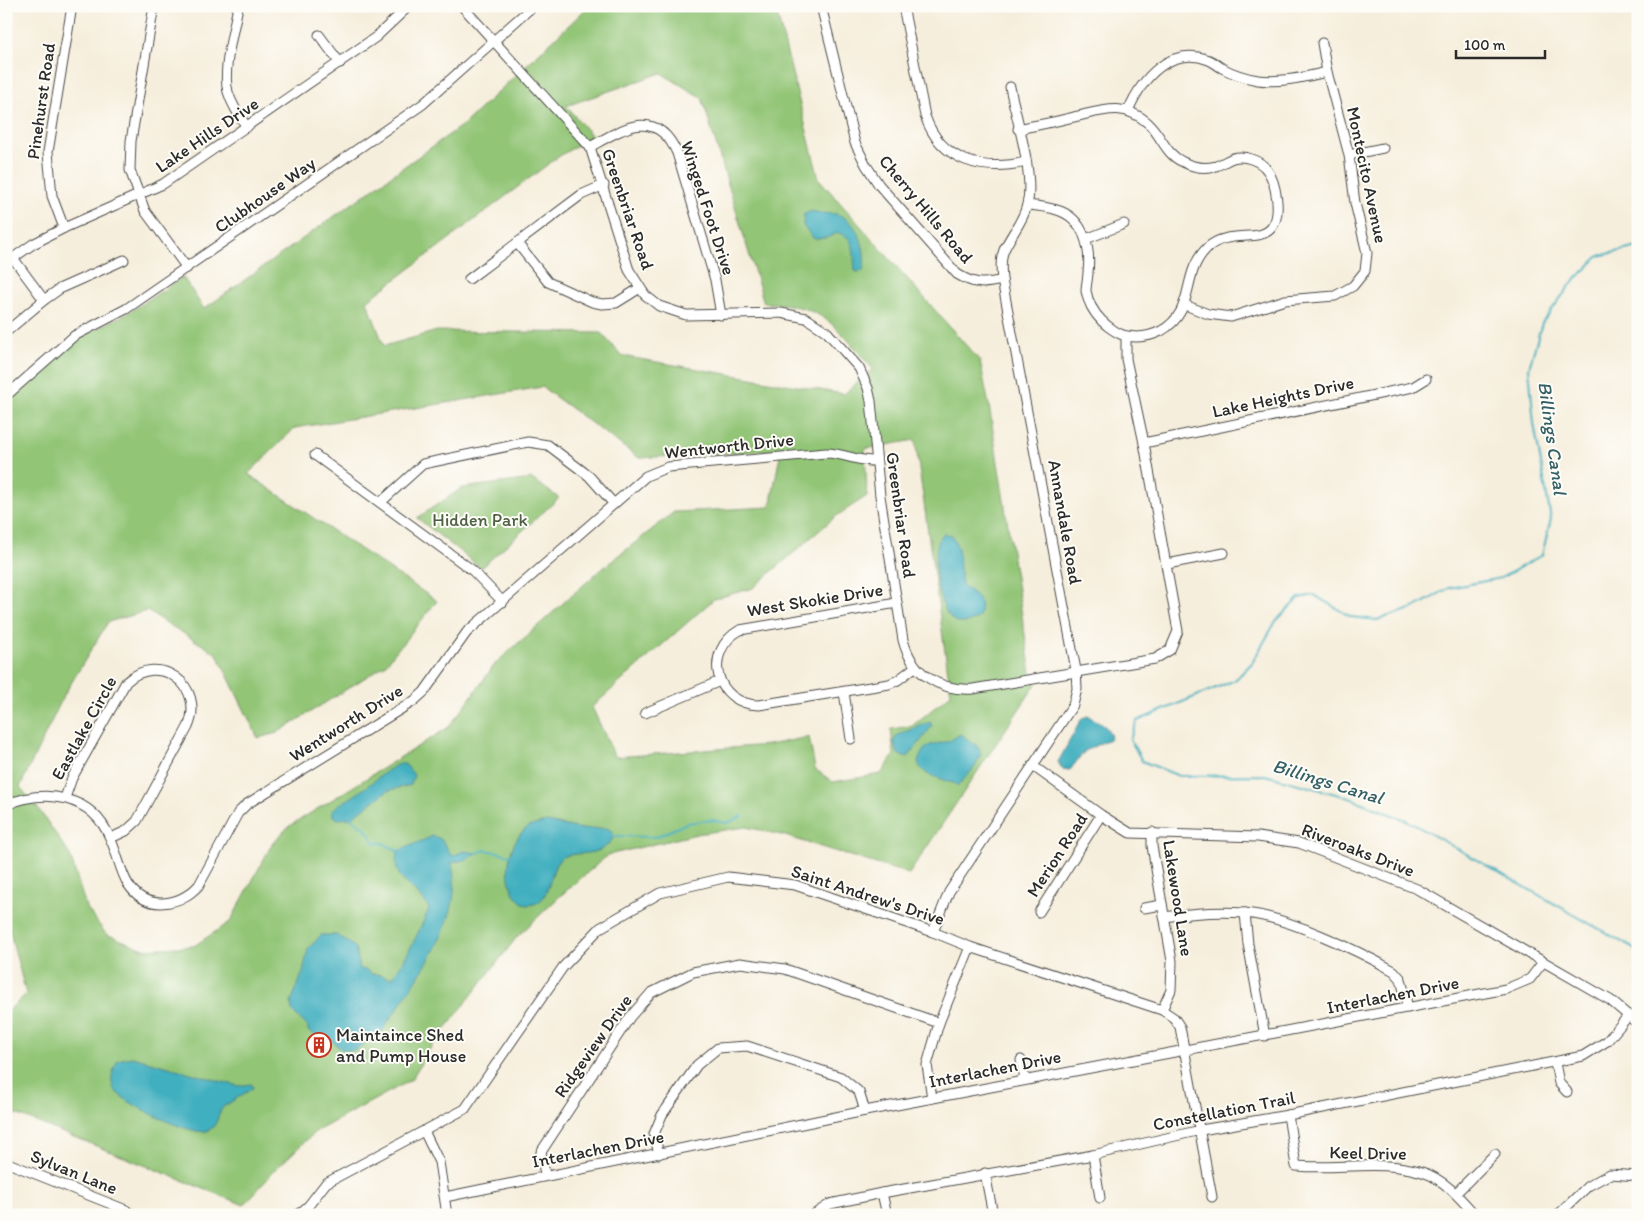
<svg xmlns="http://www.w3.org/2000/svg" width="1644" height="1221" viewBox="0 0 1644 1221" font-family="Itim,sans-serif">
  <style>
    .green { fill: #92c576; stroke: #5e7850; fill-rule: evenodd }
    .water { fill: #41afbf; stroke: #366d75 }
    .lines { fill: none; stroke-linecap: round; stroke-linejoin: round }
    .stream { stroke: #41afbf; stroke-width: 2 }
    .minor-casing { stroke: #494846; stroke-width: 11 }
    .minor { stroke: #fff; stroke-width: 9 }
    .labels { text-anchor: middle; stroke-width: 4; stroke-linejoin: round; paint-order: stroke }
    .street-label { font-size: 18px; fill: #2b2b2b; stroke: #fdfcf7 }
    .park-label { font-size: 18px; fill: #4f6145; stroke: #fdfcf7 }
    .poi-label { font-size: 18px; fill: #2b2b2b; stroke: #fdfcf7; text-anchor: start }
    .water-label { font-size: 19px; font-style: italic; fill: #346066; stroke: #fdfcf7 }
  </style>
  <rect width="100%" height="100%" fill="#fdfcf7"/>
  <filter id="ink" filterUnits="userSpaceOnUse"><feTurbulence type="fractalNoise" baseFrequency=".02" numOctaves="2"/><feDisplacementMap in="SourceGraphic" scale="10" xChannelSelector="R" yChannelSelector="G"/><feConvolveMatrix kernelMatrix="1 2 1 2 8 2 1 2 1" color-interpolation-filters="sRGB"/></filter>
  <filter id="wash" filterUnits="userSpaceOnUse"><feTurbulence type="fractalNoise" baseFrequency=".0096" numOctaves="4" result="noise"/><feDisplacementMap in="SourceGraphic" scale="20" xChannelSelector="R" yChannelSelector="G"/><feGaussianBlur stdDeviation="1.12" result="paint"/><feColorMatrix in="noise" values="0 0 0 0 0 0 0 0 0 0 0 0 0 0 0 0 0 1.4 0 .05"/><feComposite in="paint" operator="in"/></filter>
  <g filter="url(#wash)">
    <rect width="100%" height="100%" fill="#f6eedc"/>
    <g class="green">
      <path d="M 589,6 L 775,6 L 819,179 L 980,361 L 989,405 L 1031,673 L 1036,684 L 909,874 L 782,835 L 746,827 L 697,834 L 608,855 L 559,897 L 517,937 L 429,1050 L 411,1080 L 315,1132 L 278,1167 L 244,1205 L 6,1110 L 6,1013 L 26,994 L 6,917 L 6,402 L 81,337 L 133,310 L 183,277 L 204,309 L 464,124 ZM 661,73 L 702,98 L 764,303 C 825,304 836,327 873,369 L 844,394 L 622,356 L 601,333 L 437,331 L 384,346 L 367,301 L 555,159 L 592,136 L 566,106 ZM 542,387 L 639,458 L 781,450 L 770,507 L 674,512 L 598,572 L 496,663 L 449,727 L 288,827 L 272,844 L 230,922 L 194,946 L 144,949 L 106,934 L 86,907 L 70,855 L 40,811 L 20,787 L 64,695 L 108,622 L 147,611 L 217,654 L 258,738 L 277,733 L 385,665 L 437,601 L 248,474 L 295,428 ZM 915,440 L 951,694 L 912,726 L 891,729 L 894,755 L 881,774 L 833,782 L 815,769 L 809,737 L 768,745 L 615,757 L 592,707 L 714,599 L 753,588 L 835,517 L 867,496 L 865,449 Z"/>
      <path d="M 532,479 L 559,498 L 481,568 L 417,518 L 462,488 Z"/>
    </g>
    <g class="water">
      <path d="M 812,211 C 820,214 828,213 836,214 C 859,220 868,251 863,271 L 857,272 L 855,271 C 853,256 857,237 838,233 L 826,238 L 814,239 L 803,226 L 804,214 Z"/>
      <path d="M 943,534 L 952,535 L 958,548 L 962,586 C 974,594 983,597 980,614 C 977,620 972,622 964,623 C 936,627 928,546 943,534 Z"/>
      <path d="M 1088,716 C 1099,722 1109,725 1111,738 L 1085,751 L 1070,770 L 1062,769 L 1058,762 L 1082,718 Z"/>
      <path d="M 930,722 L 932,726 L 909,756 L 904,757 L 898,754 L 894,743 L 896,736 Z"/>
      <path d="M 961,734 L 978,747 L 981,754 L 975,767 L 957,787 L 956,784 L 927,774 L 920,767 L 918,762 C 926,739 933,747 951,740 C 955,738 957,735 961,734 Z"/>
      <path d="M 398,764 L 405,764 L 414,775 L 411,785 L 387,791 L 351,818 L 338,819 L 333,816 L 332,811 C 338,803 347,801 355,795 C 370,785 382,773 398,764 Z"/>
      <path d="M 547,822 L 581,829 L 607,828 L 612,831 L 614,836 C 603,859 581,850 562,857 C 546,871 554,905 527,905 C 501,894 505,850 522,832 C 529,825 538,824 547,822 Z"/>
      <path d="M 433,836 L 441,839 L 452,856 L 464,851 L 477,853 L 465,860 L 452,862 C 453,871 455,881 454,892 C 451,939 404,996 379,1036 L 374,1035 L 356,1050 L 342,1050 L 324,1034 L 320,1038 L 308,1031 L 308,1027 L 292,1011 L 291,1002 L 303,972 L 308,949 L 321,935 L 337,935 L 355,947 L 360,969 L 367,970 L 371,974 C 380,973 388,979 393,977 C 408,955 418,933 429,909 C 419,887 388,882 398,851 Z"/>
      <path d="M 132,1057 L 238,1086 L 251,1084 L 253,1088 L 223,1107 C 216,1116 219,1126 207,1131 C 193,1137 121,1102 114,1089 C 109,1079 113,1070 118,1060 Z"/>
    </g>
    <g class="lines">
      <g class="stream">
        <path d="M 1638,247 L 1599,256 L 1571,284 L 1542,323 L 1529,368 L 1534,424 L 1551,519 L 1542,555 L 1501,578 L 1449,588 L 1414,608 L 1377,620 L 1351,617 L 1314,595 L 1299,598 L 1276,621 L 1252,663 L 1235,680 L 1137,721 L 1130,739 L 1142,761 L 1179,776 L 1265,775 L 1347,797 L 1408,821 L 1638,951"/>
        <path d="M 351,818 L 365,828 L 375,843 L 383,843 L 398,851"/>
        <path d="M 614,836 L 656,837 L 687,823 L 711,820 L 727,823 L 742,816"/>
        <path d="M 477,853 L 485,850 L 511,855"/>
      </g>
    </g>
  </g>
  <g filter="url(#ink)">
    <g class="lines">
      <defs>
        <g id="minor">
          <path d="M 154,6 L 131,141 L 130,170 L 145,211 L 187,268"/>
          <path d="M 238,6 C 234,30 222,69 228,92 C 232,105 239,116 247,127"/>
          <path d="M 462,6 L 590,147 L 629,270 L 645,295 L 659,306 L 686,315 L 781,313 L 806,318 L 827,332 L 859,368 L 868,388 L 871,401 L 880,496 L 903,640 C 912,674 939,691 973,689 L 1155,659 L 1170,650 L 1178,631 L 1144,443 L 1126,359 L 1126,336"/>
          <path d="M 821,6 L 855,143 L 866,165 L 879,185 L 957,274 C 973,284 983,285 1002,280"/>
          <path d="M 903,6 L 925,116 C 941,162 983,172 1026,162"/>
          <path d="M 319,35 L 340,63"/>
          <path d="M 1128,111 C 1142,78 1170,45 1209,60 C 1214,62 1218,66 1222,68 C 1233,74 1246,78 1258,80 C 1281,83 1305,77 1327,72"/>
          <path d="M 1018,129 C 1037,125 1055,122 1074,117 C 1102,111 1123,101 1148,123 C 1162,136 1165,154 1183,162 C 1193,167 1205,169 1216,166 C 1222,164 1227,160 1233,158 C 1244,155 1260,160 1267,170 C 1276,182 1282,214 1272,227 C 1260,244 1228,228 1207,248 C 1180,274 1197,311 1161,331 C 1151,336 1138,338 1127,336 C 1119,335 1108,327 1102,321 C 1094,313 1088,302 1086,291 C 1086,285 1088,278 1088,272 C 1091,248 1084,218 1057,210 C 1048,207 1037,206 1027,205"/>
          <path d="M 590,147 C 622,129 656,106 677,153 L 715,280 L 721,315"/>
          <path d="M 1349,155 L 1383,148"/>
          <path d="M 64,228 L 52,196 L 48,152 L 72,6"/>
          <path d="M 1086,239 L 1124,224"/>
          <path d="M 517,243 L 548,282 L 592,302 L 602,304 L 616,303 L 640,288"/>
          <path d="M 13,258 L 44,300"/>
          <path d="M 6,263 L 33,244 L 64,228 L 163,184 L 376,37 L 409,6"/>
          <path d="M 469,279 L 581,195 L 604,185"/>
          <path d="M 1185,305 L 1208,314 L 1231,317 L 1285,300 L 1335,296 L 1353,286 L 1365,271 L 1367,253 L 1355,203 L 1349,155 L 1327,72 L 1322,43"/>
          <path d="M 6,332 L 44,300 L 61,288 L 124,260"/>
          <path d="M 6,396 L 74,336 L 126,309 L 423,104 L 533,6"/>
          <path d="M 1144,443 L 1413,387 L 1426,379"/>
          <path d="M 315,455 L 472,570 L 503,602"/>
          <path d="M 381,502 L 423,464 L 528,442 L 548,445 L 589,476 L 614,504"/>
          <path d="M 1167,564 L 1224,553"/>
          <path d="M 897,603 L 740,630 C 702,652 715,704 759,705 L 889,684 L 898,680 L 915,667"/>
          <path d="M 844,692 L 851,739"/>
          <path d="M 645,713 L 720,681"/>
          <path d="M 1033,766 L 1101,815 L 1130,833 L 1258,837 L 1299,843 L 1417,889 L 1610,1000 L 1638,1024"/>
          <path d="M 65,798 L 72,778 L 126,682 C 159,651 206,686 188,727 L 137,821 L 126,831 L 111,838"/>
          <path d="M 6,805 C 45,788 92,795 110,838 C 117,852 120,871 128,884 C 146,912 180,906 199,885 L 238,813 L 247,804 L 414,701 L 424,692 L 467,632 L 646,476 L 668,467 L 826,453 C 844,453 858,462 876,461"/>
          <path d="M 1152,832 L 1152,846 L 1172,961 L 1171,990 L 1162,1010"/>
          <path d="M 1144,908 L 1162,905"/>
          <path d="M 1039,912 L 1101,815"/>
          <path d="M 1245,913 L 1248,944 L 1265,1036"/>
          <path d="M 1164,917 C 1191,913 1218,911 1245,913 C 1287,917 1357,950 1394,971 L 1401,979 L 1408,1008"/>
          <path d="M 933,932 L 949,892 L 1073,705 L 1077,689 L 1076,670 L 1002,280 C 1001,270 1000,259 1004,250 C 1011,234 1023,222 1027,205 C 1035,175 1016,119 1010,87"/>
          <path d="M 1021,1060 L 1025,1080"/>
          <path d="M 1555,1063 L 1559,1083 L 1567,1092"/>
          <path d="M 932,1098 L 927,1065 L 939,1023 L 970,947"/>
          <path d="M 1288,1115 L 1296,1166 C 1337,1170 1382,1159 1422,1172 C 1443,1178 1461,1199 1475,1215"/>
          <path d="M 424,1131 L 439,1162 L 447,1215"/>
          <path d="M 659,1154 L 654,1134 L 662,1115 L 697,1065 L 718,1048 L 747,1046 L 841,1077 L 859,1092 L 865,1111"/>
          <path d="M 1093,1155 L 1100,1198"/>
          <path d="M 6,1166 L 8,1163 L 126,1210 L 130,1215"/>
          <path d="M 985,1173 L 993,1215"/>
          <path d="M 545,1175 L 541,1152 L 630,1017 L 651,993 L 693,972 L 740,963 L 785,969 L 939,1023"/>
          <path d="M 882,1193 L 887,1215"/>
          <path d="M 1456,1193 L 1495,1154"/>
          <path d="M 445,1197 L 865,1111 L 1506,989 L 1530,979 L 1543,962"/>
          <path d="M 298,1215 L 309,1205 L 326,1183 L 465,1109 L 563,967 L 600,928 L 660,893 L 728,877 L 795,885 L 933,932 L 970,947 L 1162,1010 L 1174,1018 L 1180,1027 L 1212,1197"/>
          <path d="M 813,1215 L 830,1204 L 882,1193 L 1093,1155 L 1201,1130 L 1288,1115 L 1583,1056 L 1607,1041 L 1629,1015"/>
          <path d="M 1558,1215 L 1588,1186 L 1610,1174 L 1638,1176"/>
        </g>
      </defs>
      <use href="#minor" class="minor-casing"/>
      <use href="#minor" class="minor"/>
    </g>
  </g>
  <defs>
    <symbol id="building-ring" viewBox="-11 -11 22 22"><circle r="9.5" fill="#fdfcf7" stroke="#c8321e" stroke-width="1.5"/><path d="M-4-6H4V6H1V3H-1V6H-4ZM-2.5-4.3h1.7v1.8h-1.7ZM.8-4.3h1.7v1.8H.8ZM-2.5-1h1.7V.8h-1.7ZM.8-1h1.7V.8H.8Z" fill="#c8321e"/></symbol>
  </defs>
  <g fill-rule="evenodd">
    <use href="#building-ring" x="305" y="1031" width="28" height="28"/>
  </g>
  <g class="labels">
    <g class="street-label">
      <text transform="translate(41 101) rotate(-82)" y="6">Pinehurst Road</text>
      <text transform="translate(207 135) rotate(-34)" y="6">Lake Hills Drive</text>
      <text transform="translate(1367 175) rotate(78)" y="6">Montecito Avenue</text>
      <text transform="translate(265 195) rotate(-35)" y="6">Clubhouse Way</text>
      <text transform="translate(708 208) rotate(72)" y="6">Winged Foot Drive</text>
      <text transform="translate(628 209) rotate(71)" y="6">Greenbriar Road</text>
      <text transform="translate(926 209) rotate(50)" y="6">Cherry Hills Road</text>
      <text transform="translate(1283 397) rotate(-12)" y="6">Lake Heights Drive</text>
      <text transform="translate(729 446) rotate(-6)" y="6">Wentworth Drive</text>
      <text transform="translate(901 515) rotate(82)" y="6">Greenbriar Road</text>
      <text transform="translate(1065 522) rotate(80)" y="6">Annandale Road</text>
      <text transform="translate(815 600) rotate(-9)" y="6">West Skokie Drive</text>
      <text transform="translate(346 723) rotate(-32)" y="6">Wentworth Drive</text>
      <text transform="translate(84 728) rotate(-61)" y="6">Eastlake Circle</text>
      <text transform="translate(1358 850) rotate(21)" y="6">Riveroaks Drive</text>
      <text transform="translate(1057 855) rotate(-57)" y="6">Merion Road</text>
      <text transform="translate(868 895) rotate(18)" y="6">Saint Andrew's Drive</text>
      <text transform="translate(1178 898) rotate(81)" y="6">Lakewood Lane</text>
      <text transform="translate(1393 995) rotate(-11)" y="6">Interlachen Drive</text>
      <text transform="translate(593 1046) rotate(-55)" y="6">Ridgeview Drive</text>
      <text transform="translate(995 1069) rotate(-11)" y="6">Interlachen Drive</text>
      <text transform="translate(1224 1111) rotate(-11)" y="6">Constellation Trail</text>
      <text transform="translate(598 1149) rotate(-11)" y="6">Interlachen Drive</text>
      <text transform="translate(1368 1153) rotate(1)" y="6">Keel Drive</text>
      <text transform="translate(74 1172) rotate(22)" y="6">Sylvan Lane</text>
    </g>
    <g class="park-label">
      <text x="480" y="526">Hidden Park</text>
    </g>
    <g class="poi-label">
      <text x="336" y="1041">Maintaince Shed<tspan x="336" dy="21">and Pump House</tspan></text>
    </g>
    <g class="water-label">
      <text transform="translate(1553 438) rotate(82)" y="7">Billings Canal</text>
      <text transform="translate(1328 781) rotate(17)" y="7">Billings Canal</text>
    </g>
  </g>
  <rect width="1644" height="1221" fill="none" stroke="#fdfcf7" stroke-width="25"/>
  <path d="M1456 50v8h89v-8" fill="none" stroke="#2b2b2b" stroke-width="2.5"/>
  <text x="1464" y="50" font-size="15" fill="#2b2b2b" stroke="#fdfcf7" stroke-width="4" paint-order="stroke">100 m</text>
</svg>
